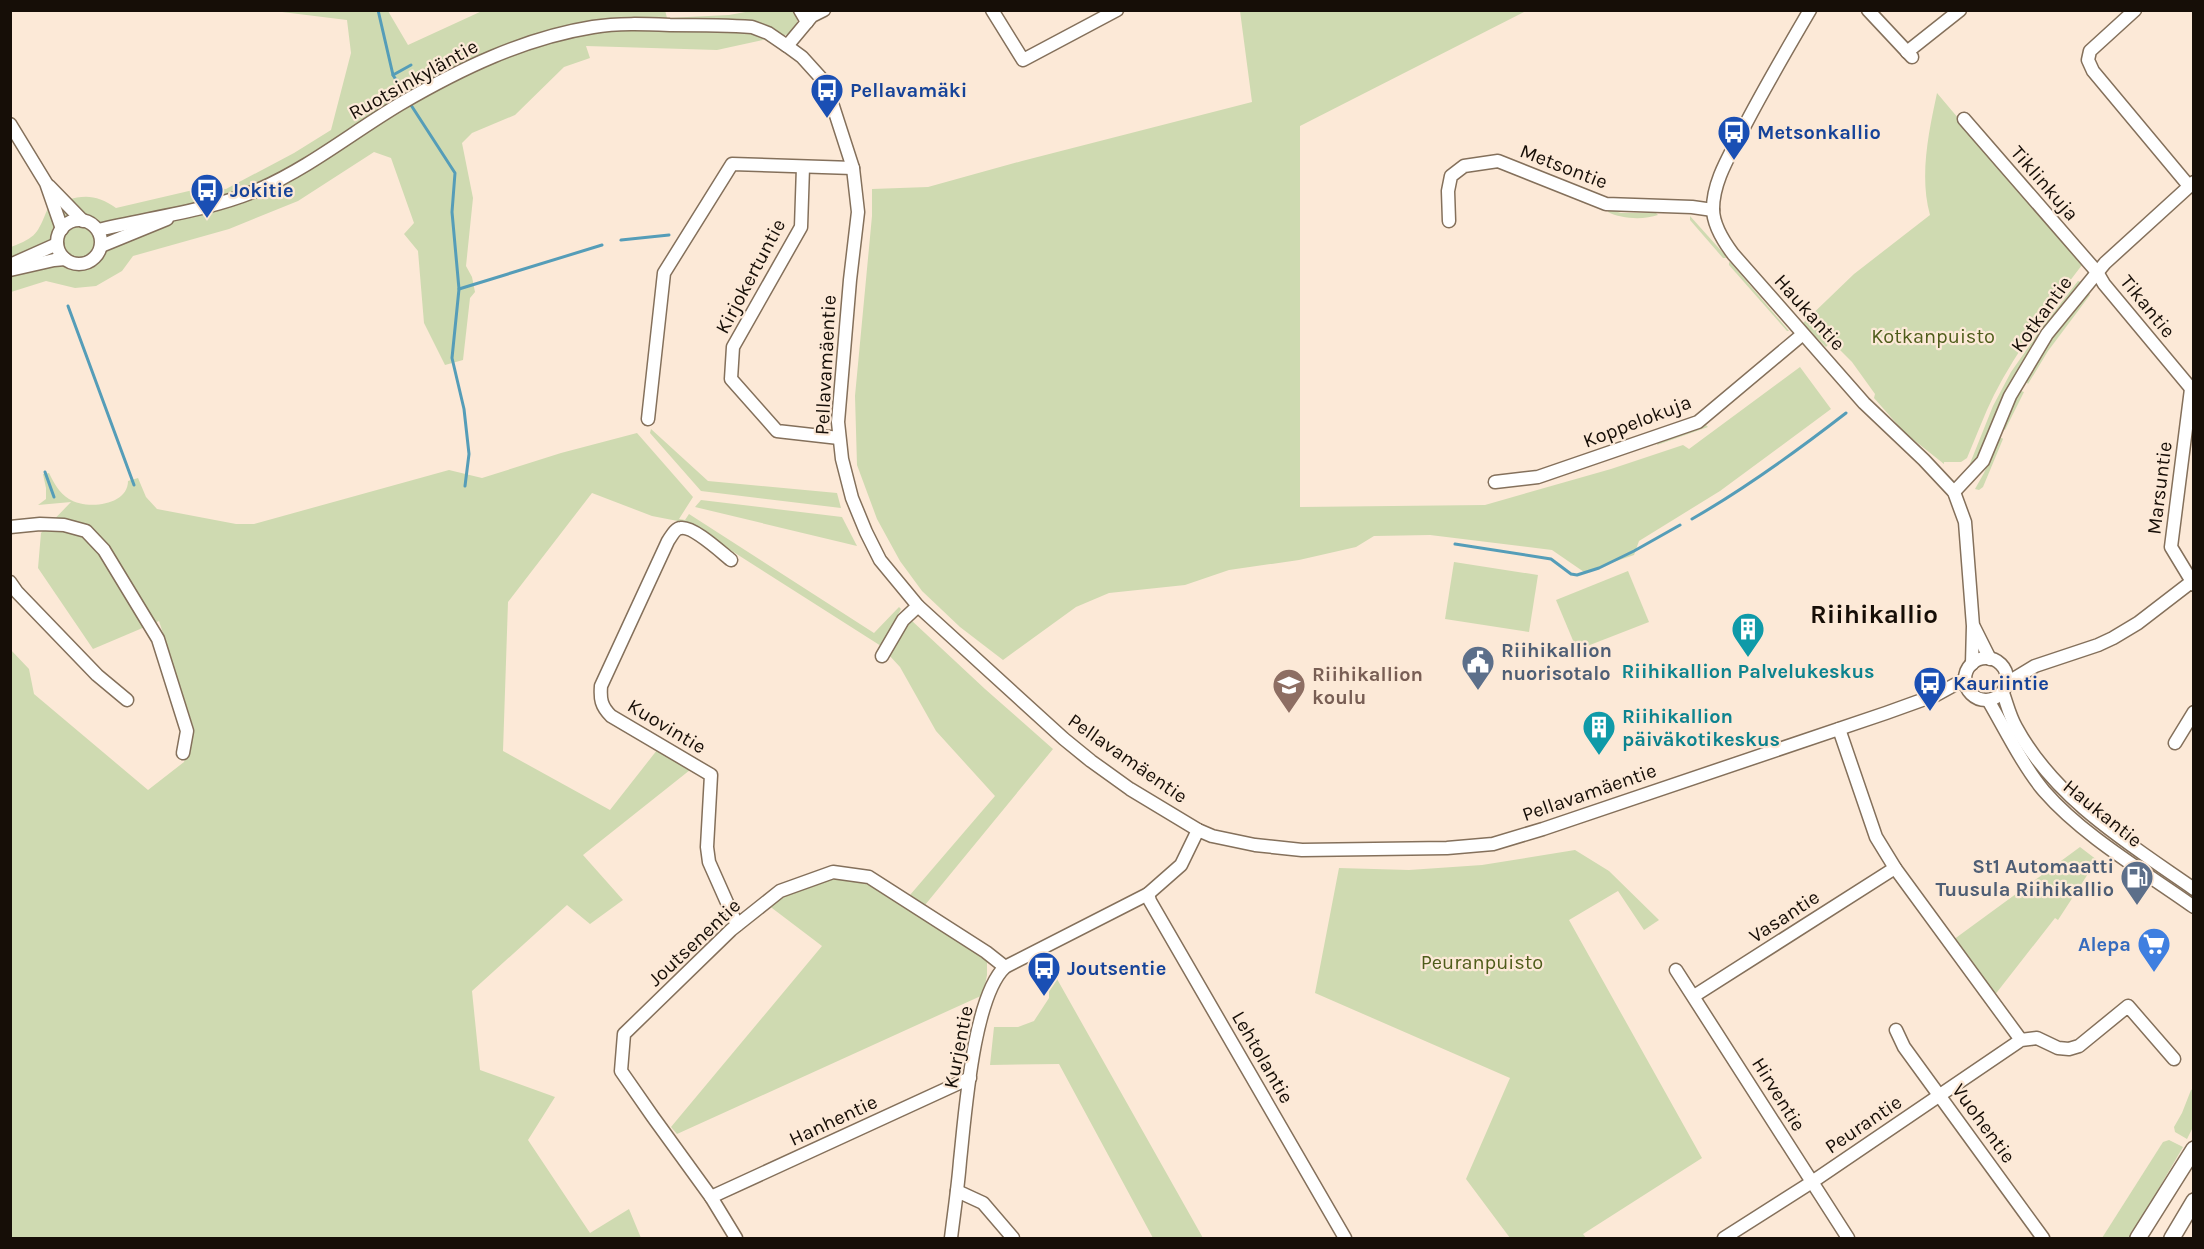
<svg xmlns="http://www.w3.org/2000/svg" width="2204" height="1249" viewBox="0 0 2204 1249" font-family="Karla,sans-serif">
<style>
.green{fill:#cfdab1}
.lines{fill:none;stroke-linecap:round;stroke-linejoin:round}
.stream{stroke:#559db8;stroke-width:3}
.minor-casing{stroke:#84705b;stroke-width:15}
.major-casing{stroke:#84705b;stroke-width:18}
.minor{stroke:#fff;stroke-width:12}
.major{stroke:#fff;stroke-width:15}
.labels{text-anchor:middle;stroke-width:4.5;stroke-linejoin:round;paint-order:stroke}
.street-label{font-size:20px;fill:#160e07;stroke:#fce9d7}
.transit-label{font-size:20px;font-weight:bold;fill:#164399;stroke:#fce9d7;text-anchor:start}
.park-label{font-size:20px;fill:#4e5c1a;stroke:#fce9d7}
.service-label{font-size:20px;font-weight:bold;fill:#4e5e75;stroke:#fce9d7;text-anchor:start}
.culture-label{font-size:20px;font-weight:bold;fill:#0d838f;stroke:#fce9d7}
.education-label{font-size:20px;font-weight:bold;fill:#785e54;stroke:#fce9d7;text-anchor:start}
.shop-label{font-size:20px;font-weight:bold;fill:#366cbe;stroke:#fce9d7;text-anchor:end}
.district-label{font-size:26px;font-weight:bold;fill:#160e07;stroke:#fce9d7}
</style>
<rect width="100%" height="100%" fill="#fce9d7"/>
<g class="green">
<path d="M665,10L667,18L729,15L751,11H802L797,21L799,32L717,50L586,46L590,58L564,67L515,115L472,133L462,143L473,198L466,266L472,277L475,292L470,298L463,360L445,365L424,323L418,251L404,234L414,223L391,158L374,152L298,201L229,229L133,256L122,271L96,286L75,288L46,281L11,292V247C37,237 37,234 48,208C74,196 92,190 116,208L206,187L226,189L294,153L331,130L351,53L347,20L274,11H388L408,45L482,11Z"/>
<polygon points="1240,11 1526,11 1300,126 1300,507 1485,505 1611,469 1683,445 1689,449 1800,367 1831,409 1720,491 1639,541 1634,555 1584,572 1552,550 1430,535 1374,536 1356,547 1299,560 1229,570 1185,585 1109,593 1076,607 1003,660 960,627 922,591 900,561 877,519 857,465 855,396 872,216 872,189 928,187 1022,161 1252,102"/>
<path d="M1937,93L2082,265C2050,307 2018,348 1994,395C1984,415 1976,437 1967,458L1961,462H1944V464L1905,433L1874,398L1875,394L1852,362L1831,341L1826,347L1802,324L1854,274L1930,215C1919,176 1929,131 1937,93Z"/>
<path d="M1609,209L1621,213H1656L1658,215C1644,220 1621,219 1608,212Z"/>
<polygon points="1690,216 1725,255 1726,258 1723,258 1690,220"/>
<polygon points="1729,262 1731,263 1789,331 1787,331 1729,265"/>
<path d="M2078,281L2081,282L2080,285C2050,324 2018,363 1998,409C1990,426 1987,456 1969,466L1993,406L2011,372L2043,326Z"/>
<polygon points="2088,292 2090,295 2048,351 2028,384 2025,380 2046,346"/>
<polygon points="2021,391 2024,392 2005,430 2002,428 2017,393"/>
<polygon points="1706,425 1708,427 1657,445 1658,442"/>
<polygon points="651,429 708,481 837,493 841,508 701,491 650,433"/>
<path d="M637,433L693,497L679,519L685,520L689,514L874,633L899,607L901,609L881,646L688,523L652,516L592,493L508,602L503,751L610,810L661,745L695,766L583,855L623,900L590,924L567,905L472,991L480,1070L555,1097L528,1140L590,1233L629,1209L641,1238H11L10,649L29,669L34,694L148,790L184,762L194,729L159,621L93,649L38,568L41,533L71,502L38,505L46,499V488L43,474L49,473C54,483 59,493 69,499C86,510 128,506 128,481L138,478L146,497L157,509L236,524H254L449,470L482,478L561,453Z"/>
<polygon points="2002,438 2003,439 1983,487 1979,490 1975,489 1984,473 1998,439"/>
<polygon points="701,500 842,517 857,546 695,507"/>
<polygon points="1454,562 1538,575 1529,632 1445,619"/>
<polygon points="1628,571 1649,622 1577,650 1556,600"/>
<polygon points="911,620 985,689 1053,749 925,905 910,895 995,796 936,731 900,667 888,654 906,624"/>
<polygon points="2080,847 2097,860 2058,920 2055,918 1994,996 1953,940"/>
<polygon points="1575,850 1609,871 1659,920 1644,930 1618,891 1569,920 1702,1158 1583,1234 1586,1238 1510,1238 1466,1179 1510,1078 1315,993 1339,868 1409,870 1482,865"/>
<polygon points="833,876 867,880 987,961 987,975 983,995 677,1134 671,1127 822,946 768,905 781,894"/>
<polygon points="1048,963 1203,1238 1153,1238 1059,1064 990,1065 994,1027 1018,1027 1034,1021 1049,998 1049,980 1042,966"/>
<polygon points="2193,1089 2193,1127 2187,1139 2175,1132 2174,1127 2182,1113 2191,1090"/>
<polygon points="2169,1140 2183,1147 2130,1238 2102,1238 2163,1142"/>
</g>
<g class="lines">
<g class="stream">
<polyline points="378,10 393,75 406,96"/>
<polyline points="393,75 411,65"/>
<polyline points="409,102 455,173 452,212 459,289 452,358 464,409 469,454 465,486"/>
<polyline points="621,240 669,235"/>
<polyline points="459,289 602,245"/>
<polyline points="68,306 134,485"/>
<polyline points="45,472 54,497"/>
<path d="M1692,519C1746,488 1797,451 1846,413"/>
<polyline points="1455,544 1551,559 1571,574 1577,575 1599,568 1634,551 1680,525"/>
</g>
<defs>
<g id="minor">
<polyline points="800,10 807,22"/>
<polyline points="992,10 1023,60 1117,10"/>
<path d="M1810,10C1786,51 1763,90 1742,131C1730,155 1713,181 1713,209C1713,225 1724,242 1733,254L1864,403L1924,460L1954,492L1965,522L1973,626L1972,664"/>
<polyline points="1868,10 1912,57"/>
<polyline points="2135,10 2090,51 2088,60 2093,71 2189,186"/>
<polyline points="787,46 812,16 824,10"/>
<polyline points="1907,52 1960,10"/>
<polyline points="1964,119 2097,272 2104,284 2194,392"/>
<polyline points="10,124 46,183 62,229"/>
<polyline points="803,167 801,227 733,347 731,379 777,431 839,438"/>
<polyline points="49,186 83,221"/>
<circle cx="79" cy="242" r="22"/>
<polyline points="1449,221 1448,191 1451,176 1464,166 1498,161 1606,204 1692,207 1713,210"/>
<path d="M98,230C152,217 209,211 260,189C310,167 353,132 400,104C460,69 524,38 593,27C618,23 644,24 670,25C697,25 724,25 752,27L768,33L787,46L802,57L821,78L832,103L853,168L858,212L850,280L838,422L842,459L852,498L866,532L880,560L918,606L1064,739L1091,761L1130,789L1198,830L1212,836L1255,845L1302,850L1447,848L1493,844L1543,829L1886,713L1936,695L1965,679"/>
<polyline points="101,246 167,219"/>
<polyline points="10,265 57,244"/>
<polyline points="10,270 54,260 65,259"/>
<polyline points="2191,389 2171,547 2194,585"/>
<polyline points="648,419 664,273 732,164 853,168"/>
<polyline points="1495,482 1538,477 1698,422 1803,334"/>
<polyline points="1954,492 1983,461 2010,396 2047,334 2105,263 2194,182"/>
<polyline points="10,527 40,524 64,525 86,531 104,550 158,639 187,731 183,753"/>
<path d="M731,560C721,552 693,526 681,528C675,528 671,537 668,541L601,686C600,699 601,706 611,716L711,775L707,847L709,862L737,925"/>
<polyline points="10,582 17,592 97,675 127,700"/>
<polyline points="1974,627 1990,659"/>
<polyline points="882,656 903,620 918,606"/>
<circle cx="1986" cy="679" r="21"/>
<polyline points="2007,683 2035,666 2098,645 2113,638 2138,623 2190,583"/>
<path d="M2003,693C2007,704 2010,717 2016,727C2055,799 2128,843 2194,889"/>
<path d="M1988,700C2005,729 2023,766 2044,791C2083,836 2145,872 2194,907"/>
<polyline points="1839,729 1876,837 1895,868 2021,1040"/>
<polyline points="2175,743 2194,712"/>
<polyline points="1148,894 1150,901 1345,1238"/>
<polyline points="1676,970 1848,1238"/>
<polyline points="1694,996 1895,868"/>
<polyline points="1896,1030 1904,1047 2043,1238"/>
<polyline points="957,1191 983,1203 1013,1238"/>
<polyline points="711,1197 970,1078"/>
<polyline points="736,1238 711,1197 653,1117 621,1071 624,1034 731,930 780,891 833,872 869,877 986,952 1005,967"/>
<path d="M951,1238C954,1213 958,1187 960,1161C965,1116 973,997 1005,967L1148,894L1181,865L1198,830"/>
<polyline points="1724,1238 1812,1182 2021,1040 2037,1038 2058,1048 2069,1049 2079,1046 2128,1006 2174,1059"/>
</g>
<g id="major">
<polyline points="2138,1238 2194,1149"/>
<polyline points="2172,1238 2194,1201"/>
</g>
</defs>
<use href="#minor" class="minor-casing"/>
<use href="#major" class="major-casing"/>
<use href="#minor" class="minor"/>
<use href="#major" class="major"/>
</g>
<defs>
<symbol id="bus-pin" viewBox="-11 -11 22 30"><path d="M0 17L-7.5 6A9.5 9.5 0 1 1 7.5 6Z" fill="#1a4fb4" stroke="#fce9d7"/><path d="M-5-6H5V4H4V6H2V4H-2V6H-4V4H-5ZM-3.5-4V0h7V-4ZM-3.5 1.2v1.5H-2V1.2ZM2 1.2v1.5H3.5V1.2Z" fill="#fff"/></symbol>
<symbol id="building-pin" viewBox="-11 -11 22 30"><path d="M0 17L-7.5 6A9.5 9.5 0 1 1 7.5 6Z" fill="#0f9aa8" stroke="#fce9d7"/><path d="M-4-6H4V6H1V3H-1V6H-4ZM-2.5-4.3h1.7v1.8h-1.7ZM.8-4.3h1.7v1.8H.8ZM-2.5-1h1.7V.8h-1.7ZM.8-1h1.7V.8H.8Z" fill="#fff"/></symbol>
<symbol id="civic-pin" viewBox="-11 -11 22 30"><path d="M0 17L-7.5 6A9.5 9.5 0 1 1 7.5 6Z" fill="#5c6f8a" stroke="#fce9d7"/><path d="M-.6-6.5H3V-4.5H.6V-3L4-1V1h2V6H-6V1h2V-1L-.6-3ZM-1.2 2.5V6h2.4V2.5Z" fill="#fff"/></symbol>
<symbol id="school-pin" viewBox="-11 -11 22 30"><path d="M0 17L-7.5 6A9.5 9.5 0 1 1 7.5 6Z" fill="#8d6e63" stroke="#fce9d7"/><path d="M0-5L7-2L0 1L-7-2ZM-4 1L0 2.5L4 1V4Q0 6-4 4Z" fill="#fff"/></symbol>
<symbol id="fuel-pin" viewBox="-11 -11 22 30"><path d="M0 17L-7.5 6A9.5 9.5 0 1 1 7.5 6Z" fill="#5c6f8a" stroke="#fce9d7"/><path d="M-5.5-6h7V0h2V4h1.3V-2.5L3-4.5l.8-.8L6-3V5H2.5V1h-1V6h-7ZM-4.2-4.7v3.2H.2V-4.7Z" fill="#fff"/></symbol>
<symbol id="supermarket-pin" viewBox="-11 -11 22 30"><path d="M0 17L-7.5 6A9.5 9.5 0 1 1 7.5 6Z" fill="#3f7fe0" stroke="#fce9d7"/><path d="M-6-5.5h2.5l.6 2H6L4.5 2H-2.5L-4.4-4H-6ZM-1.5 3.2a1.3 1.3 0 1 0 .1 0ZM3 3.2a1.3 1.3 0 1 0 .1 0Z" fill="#fff"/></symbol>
</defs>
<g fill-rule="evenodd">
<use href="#bus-pin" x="808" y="71" width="38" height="52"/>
<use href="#bus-pin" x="1715" y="113" width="38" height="52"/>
<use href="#bus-pin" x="188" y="171" width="38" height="52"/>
<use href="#building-pin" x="1729" y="610" width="38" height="52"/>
<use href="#civic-pin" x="1459" y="643" width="38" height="52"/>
<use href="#bus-pin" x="1911" y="664" width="38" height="52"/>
<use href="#school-pin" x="1270" y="666" width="38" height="52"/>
<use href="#building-pin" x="1580" y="708" width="38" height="52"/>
<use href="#fuel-pin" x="2118" y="858" width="38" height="52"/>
<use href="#supermarket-pin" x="2135" y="925" width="38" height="52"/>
<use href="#bus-pin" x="1025" y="949" width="38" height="52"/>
</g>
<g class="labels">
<g class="street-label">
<text transform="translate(413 79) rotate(-29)" y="7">Ruotsinkyläntie</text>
<text transform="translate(1564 166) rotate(21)" y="7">Metsontie</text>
<text transform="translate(2045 183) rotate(49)" y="7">Tiklinkuja</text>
<text transform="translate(750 276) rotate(-62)" y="7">Kirjokertuntie</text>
<text transform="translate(2148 306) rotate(51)" y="7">Tikantie</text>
<text transform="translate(1810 312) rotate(48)" y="7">Haukantie</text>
<text transform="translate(2041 314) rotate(-54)" y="7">Kotkantie</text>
<text transform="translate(825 365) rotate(-87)" y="7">Pellavamäentie</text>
<text transform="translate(1637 421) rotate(-21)" y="7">Koppelokuja</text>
<text transform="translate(2159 488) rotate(-83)" y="7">Marsuntie</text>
<text transform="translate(667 726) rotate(31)" y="7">Kuovintie</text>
<text transform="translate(1128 758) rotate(35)" y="7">Pellavamäentie</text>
<text transform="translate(1589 792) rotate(-19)" y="7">Pellavamäentie</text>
<text transform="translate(2103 813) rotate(39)" y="7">Haukantie</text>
<text transform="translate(1784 916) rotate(-33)" y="7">Vasantie</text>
<text transform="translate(694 942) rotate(-43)" y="7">Joutsenentie</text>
<text transform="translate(958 1047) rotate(-79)" y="7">Kurjentie</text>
<text transform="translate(1263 1057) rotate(60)" y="7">Lehtolantie</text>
<text transform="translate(1779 1094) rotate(58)" y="7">Hirventie</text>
<text transform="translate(833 1120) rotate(-25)" y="7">Hanhentie</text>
<text transform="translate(1984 1123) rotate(54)" y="7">Vuohentie</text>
<text transform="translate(1863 1124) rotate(-34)" y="7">Peurantie</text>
</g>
<g class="transit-label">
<text x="850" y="97">Pellavamäki</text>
<text x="1757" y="139">Metsonkallio</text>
<text x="230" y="197">Jokitie</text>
<text x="1953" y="690">Kauriintie</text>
<text x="1067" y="975">Joutsentie</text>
</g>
<g class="park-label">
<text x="1933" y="343">Kotkanpuisto</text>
<text x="1482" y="969">Peuranpuisto</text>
</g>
<g class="service-label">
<text x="1501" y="657">Riihikallion<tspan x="1501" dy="23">nuorisotalo</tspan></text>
<text x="2114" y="873" text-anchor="end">St1 Automaatti<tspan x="2114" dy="23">Tuusula Riihikallio</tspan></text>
</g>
<g class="culture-label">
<text x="1748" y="678">Riihikallion Palvelukeskus</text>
<text x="1622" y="723" text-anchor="start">Riihikallion<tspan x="1622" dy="23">päiväkotikeskus</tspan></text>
</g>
<g class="education-label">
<text x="1312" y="681">Riihikallion<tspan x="1312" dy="23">koulu</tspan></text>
</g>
<g class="shop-label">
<text x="2131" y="951">Alepa</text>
</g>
<g class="district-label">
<text x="1874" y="623">Riihikallio</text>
</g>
</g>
<rect width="2204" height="1249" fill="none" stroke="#160e07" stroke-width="24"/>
</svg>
